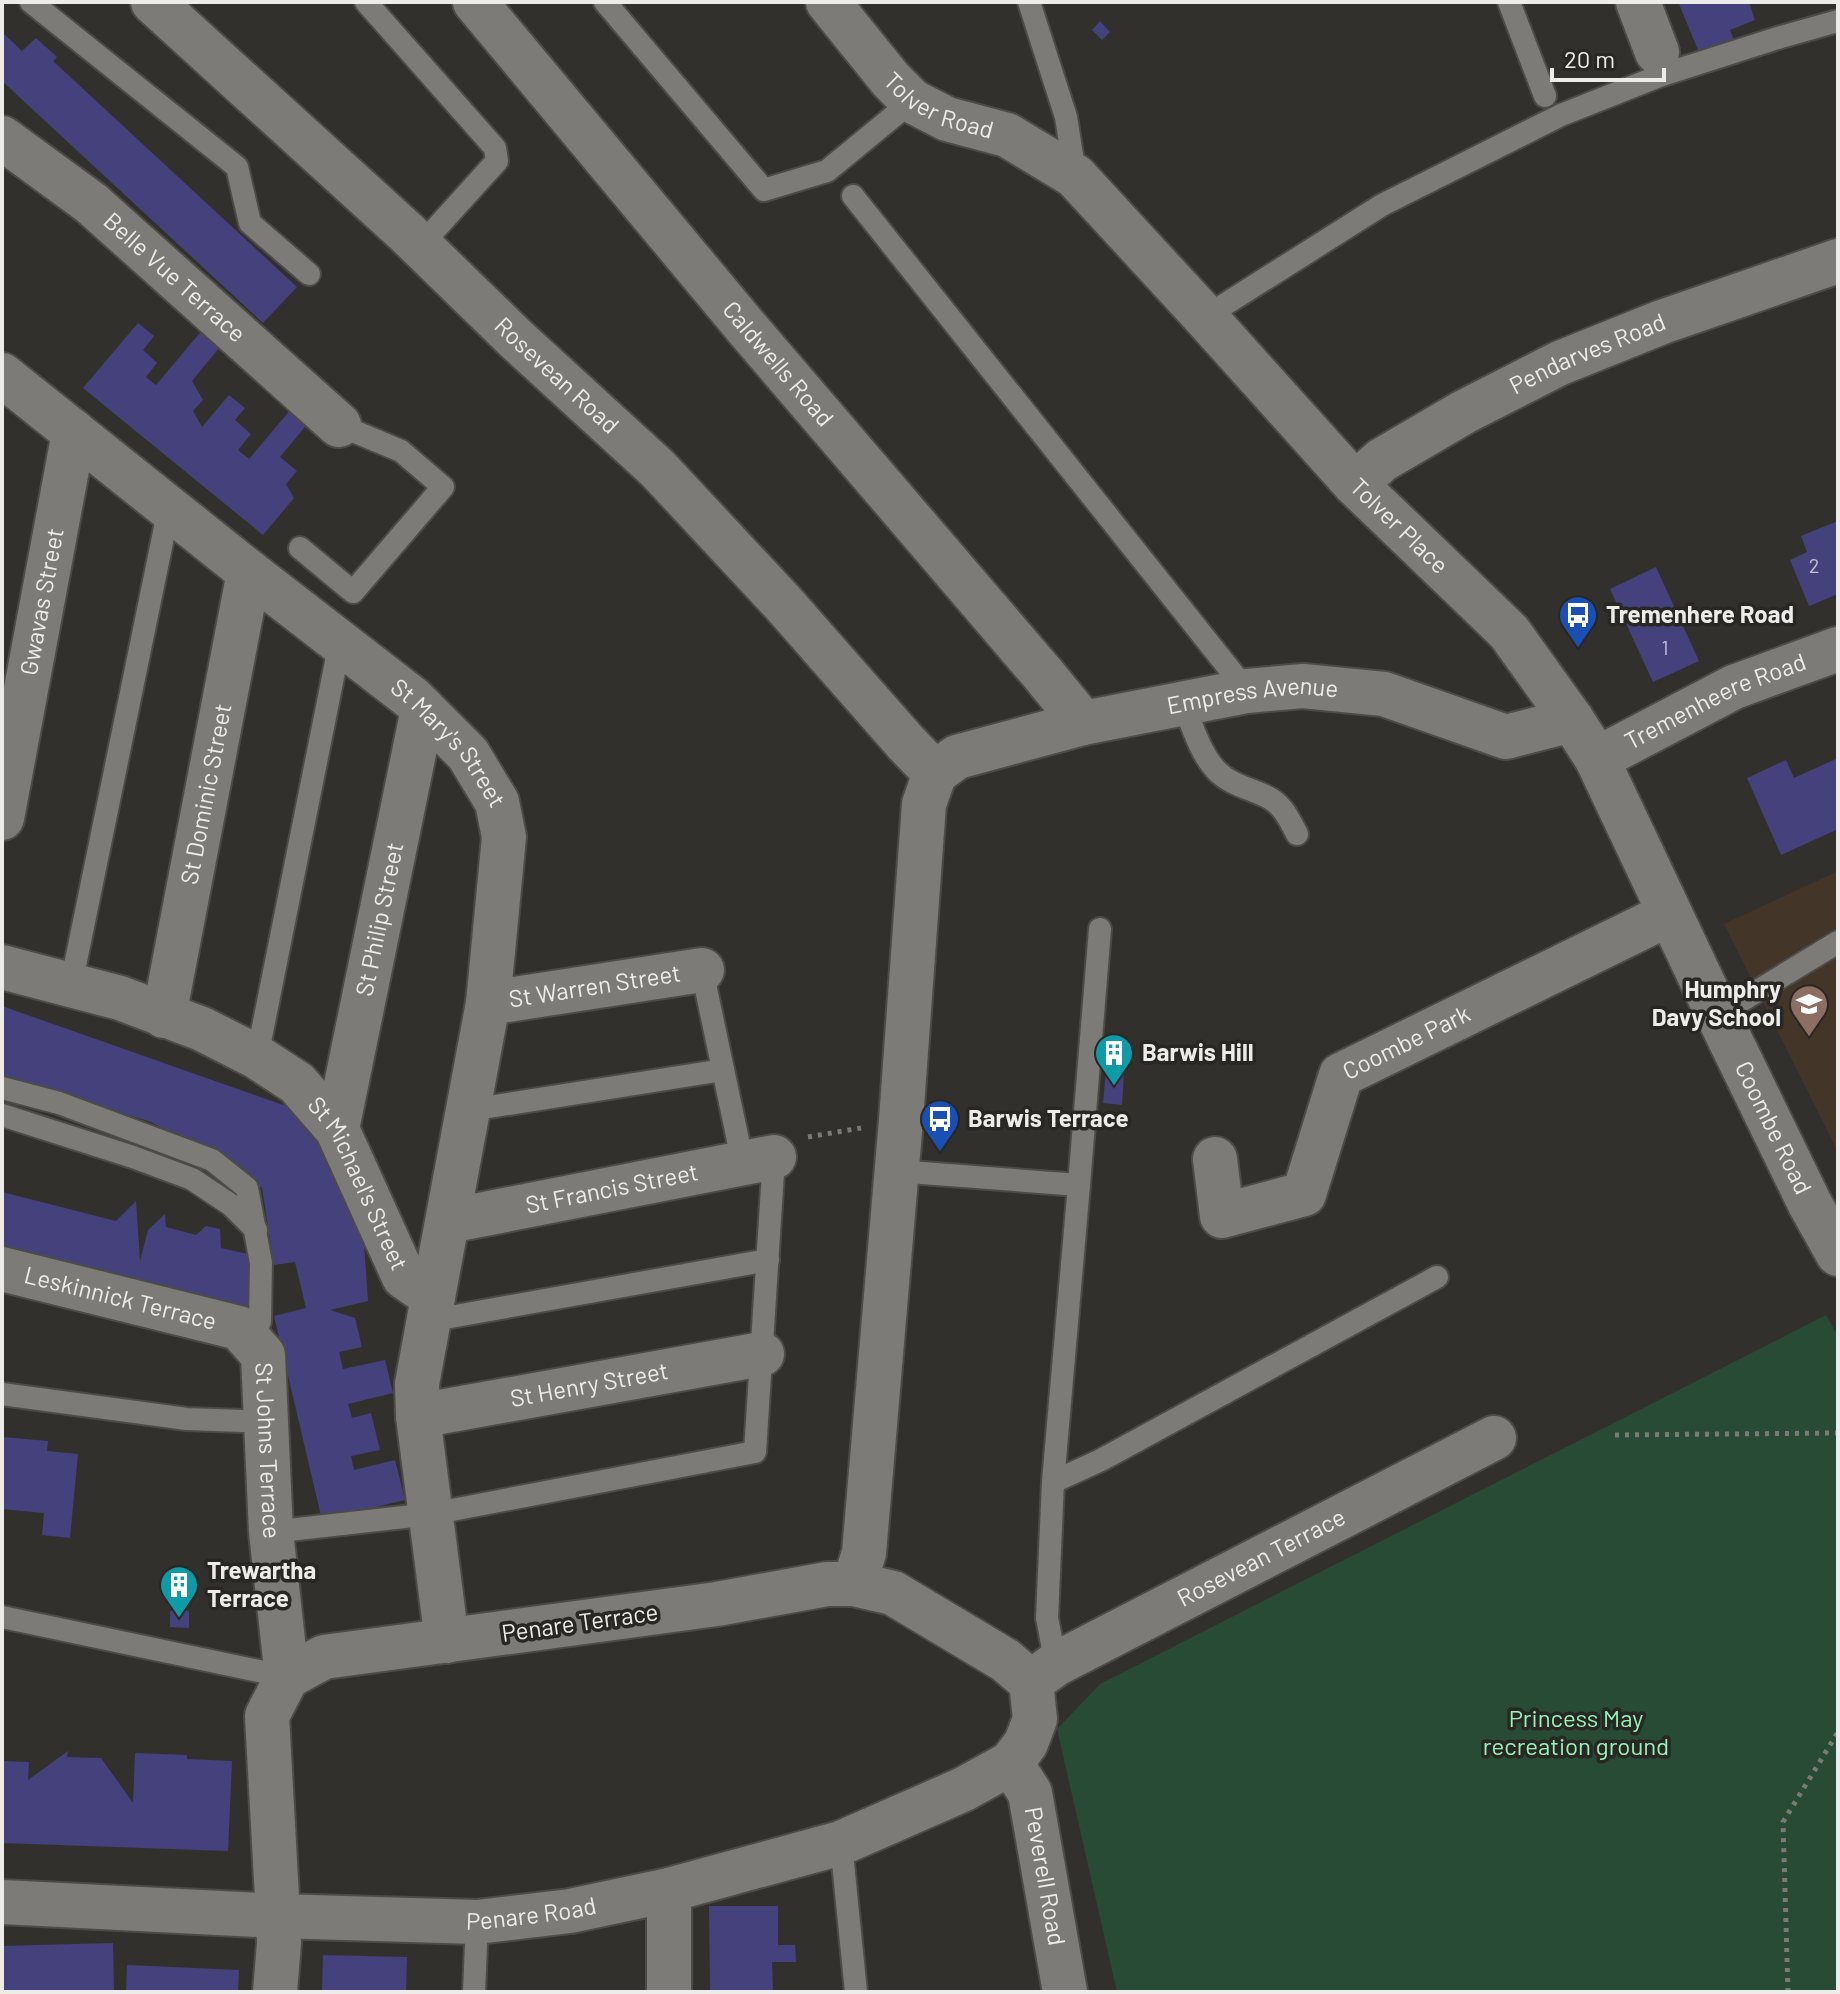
<svg xmlns="http://www.w3.org/2000/svg" width="1840" height="1994" viewBox="0 0 1840 1994" font-family="Barlow,sans-serif">
<style>
.education{fill:#443529}
.green{fill:#274b34}
.building{fill:#45417c}
.lines{fill:none;stroke-linecap:round;stroke-linejoin:round}
.lane-casing{stroke:#4d4b48;stroke-width:26}
.street-casing{stroke:#4d4b48;stroke-width:48}
.path{stroke:#7c7a78;stroke-width:5;stroke-dasharray:4 6;stroke-linecap:butt}
.lane{stroke:#7d7b77;stroke-width:22}
.street{stroke:#7d7b77;stroke-width:44}
.labels{text-anchor:middle;stroke-width:7;stroke-linejoin:round;paint-order:stroke}
.number-label{font-size:20px;fill:#c3c1ce}
.street-label{font-size:24px;fill:#edecea;stroke:#282723}
.poi-label{font-size:24px;font-weight:bold;fill:#edecea;stroke:#282723;text-anchor:start}
.park-label{font-size:24px;fill:#95f5b7;stroke:#282723}
</style>
<rect width="100%" height="100%" fill="#32302d"/>
<polygon class="education" points="1838,871 1838,1152 1724,924"/>
<polygon class="green" points="1826,1315 1838,1336 1838,1992 1117,1992 1057,1729 1100,1684"/>
<g class="building">
<polygon points="1685,2 1749,2 1755,20 1730,30 1734,40 1698,50 1679,4"/>
<polygon points="1100,21 1110,32 1102,40 1092,30"/>
<polygon points="2,32 22,51 36,38 57,57 53,61 297,287 263,323 2,81"/>
<polygon points="209,322 228,337 192,381 203,400 193,411 202,427 229,395 245,408 235,420 251,434 238,450 249,459 297,402 314,416 280,457 297,471 286,484 294,498 263,535 83,388 138,323 154,336 143,350 157,363 146,377 156,385"/>
<polygon points="1838,521 1838,594 1809,606 1790,560 1807,552 1801,536"/>
<polygon points="1656,567 1699,661 1653,682 1610,589"/>
<polygon points="1838,758 1838,829 1781,855 1747,778 1786,760 1794,778"/>
<polygon points="2,1006 300,1111 362,1214 368,1301 330,1310 355,1318 362,1347 339,1352 343,1369 385,1360 393,1393 348,1404 352,1418 371,1413 380,1450 351,1456 354,1470 395,1460 405,1500 322,1520 274,1316 306,1308 295,1262 274,1265 262,1188 217,1157 151,1122 2,1076"/>
<polygon points="1106,1070 1124,1072 1122,1105 1103,1103"/>
<polygon points="2,1192 116,1221 136,1201 140,1261 148,1230 165,1214 166,1227 196,1235 206,1226 220,1229 221,1248 252,1255 256,1319 2,1255"/>
<polygon points="3,1437 48,1441 47,1451 78,1454 70,1538 42,1535 44,1513 2,1509"/>
<polygon points="170,1611 189,1611 189,1628 170,1627"/>
<polygon points="68,1751 67,1757 101,1758 133,1803 135,1753 187,1755 187,1759 232,1761 228,1851 2,1843 2,1761 29,1762 28,1780"/>
<polygon points="709,1906 778,1906 778,1945 795,1945 796,1962 772,1962 773,1992 710,1992"/>
<polygon points="113,1943 114,1992 2,1992 2,1946"/>
<polygon points="323,1955 407,1957 406,1992 322,1992"/>
<polygon points="127,1965 239,1970 238,1992 126,1992"/>
</g>
<g class="lines">
<defs>
<g id="lane">
<polyline points="31,2 237,167 250,223 309,274"/>
<polyline points="366,2 495,148 497,161 420,246"/>
<polyline points="605,2 764,190 827,171 912,101"/>
<polyline points="1029,2 1066,117 1075,174"/>
<polyline points="1509,2 1545,96"/>
<polyline points="853,196 1247,691"/>
<polyline points="1205,317 1382,205 1561,115 1662,75 1781,37 1838,21"/>
<polyline points="300,548 353,592 443,487 401,451 339,425"/>
<path d="M1183,703C1192,725 1200,753 1216,770C1231,786 1254,789 1271,799C1284,807 1290,821 1297,834"/>
<polyline points="702,970 743,1164"/>
<polyline points="71,985 169,508"/>
<polyline points="1718,1015 1838,942"/>
<polyline points="257,1057 340,642"/>
<polyline points="2,1088 59,1103 212,1160 247,1188 261,1263 260,1321 252,1344"/>
<polyline points="470,1110 723,1070"/>
<polyline points="2,1115 133,1157 192,1179 231,1205 256,1230"/>
<polyline points="896,1171 1079,1185 1053,1482 1047,1618 1056,1664"/>
<polyline points="1079,1185 1100,929"/>
<polyline points="428,1321 768,1260"/>
<polyline points="2,1394 187,1419 267,1422"/>
<polyline points="1053,1482 1101,1460 1437,1277"/>
<polyline points="271,1532 431,1514 755,1452 774,1157"/>
<polyline points="2,1617 287,1677"/>
<polyline points="841,1843 856,1992"/>
<polyline points="474,1992 477,1922"/>
</g>
<g id="street">
<path id="s1" d="M153,2L407,233L516,339L658,469L783,603L906,743L935,773"/>
<path id="s2" d="M475,2L745,326L1043,674L1083,723"/>
<path id="s3" d="M828,2L891,80L912,101L947,119L1007,135L1075,176L1205,317L1355,484L1509,632L1572,720L1597,759L1718,1015L1810,1204L1838,1254"/>
<polyline points="1638,2 1657,52"/>
<path id="s4" d="M2,138L91,203L339,425"/>
<path id="s5" d="M2,375L249,572L413,699L468,754L497,802L504,837L488,1003L433,1297"/>
<path id="s6" d="M1355,484L1382,460L1464,412L1560,363L1662,322L1838,261"/>
<path id="s7" d="M1597,759L1734,687L1838,649"/>
<path id="s8" d="M935,773L957,757L1083,723L1247,691L1303,686L1384,694L1506,737L1572,720"/>
<path id="s9" d="M2,818L74,432"/>
<path id="s10" d="M2,967L120,998L202,1029L257,1057L297,1083L337,1129L404,1277L433,1297L417,1384L418,1416L447,1641"/>
<path id="s11" d="M488,1003L702,970"/>
<path id="s12" d="M164,1016L249,572"/>
<path id="s13" d="M337,1129L423,709"/>
<path id="s14" d="M1215,1159L1222,1216L1304,1194L1341,1075L1669,914"/>
<path id="s15" d="M449,1221L774,1157"/>
<path id="s16" d="M2,1269L239,1328L263,1355L271,1532L287,1677"/>
<path id="s17" d="M418,1416L762,1354"/>
<polyline points="854,1584 864,1553 901,1120 924,804 935,773"/>
<path id="s18" d="M1031,1682L1056,1664L1494,1438"/>
<path id="s19" d="M1011,1763L1030,1793L1065,1992"/>
<path id="s20" d="M2,1902L278,1916L477,1922L570,1911L669,1890L841,1843L964,1789L1011,1763L1026,1743L1035,1719L1031,1682L1005,1660L893,1593L854,1584H827L717,1604L324,1657L287,1677L267,1716L278,1916L279,1943L275,1992"/>
<polyline points="669,1992 669,1890"/>
</g>
</defs>
<use href="#lane" class="lane-casing"/>
<use href="#street" class="street-casing"/>
<g class="path">
<polyline points="808,1137 861,1128"/>
<polyline points="1615,1435 1838,1433"/>
<polyline points="1788,1992 1783,1822 1838,1732"/>
</g>
<use href="#lane" class="lane"/>
<use href="#street" class="street"/>
</g>
<defs>
<symbol id="bus-pin" viewBox="-11 -11 22 30"><path d="M0 17L-7.5 6A9.5 9.5 0 1 1 7.5 6Z" fill="#1a4fb4" stroke="#282723"/><path d="M-5-6H5V4H4V6H2V4H-2V6H-4V4H-5ZM-3.5-4V0h7V-4ZM-3.5 1.2v1.5H-2V1.2ZM2 1.2v1.5H3.5V1.2Z" fill="#fff"/></symbol>
<symbol id="school-pin" viewBox="-11 -11 22 30"><path d="M0 17L-7.5 6A9.5 9.5 0 1 1 7.5 6Z" fill="#8d6e63" stroke="#282723"/><path d="M0-5L7-2L0 1L-7-2ZM-4 1L0 2.5L4 1V4Q0 6-4 4Z" fill="#fff"/></symbol>
<symbol id="building-pin" viewBox="-11 -11 22 30"><path d="M0 17L-7.5 6A9.5 9.5 0 1 1 7.5 6Z" fill="#0f9aa8" stroke="#282723"/><path d="M-4-6H4V6H1V3H-1V6H-4ZM-2.5-4.3h1.7v1.8h-1.7ZM.8-4.3h1.7v1.8H.8ZM-2.5-1h1.7V.8h-1.7ZM.8-1h1.7V.8H.8Z" fill="#fff"/></symbol>
</defs>
<g fill-rule="evenodd">
<use href="#bus-pin" x="1556" y="593" width="44" height="60"/>
<use href="#school-pin" x="1787" y="982" width="44" height="60"/>
<use href="#building-pin" x="1092" y="1031" width="44" height="60"/>
<use href="#bus-pin" x="918" y="1097" width="44" height="60"/>
<use href="#building-pin" x="157" y="1563" width="44" height="60"/>
</g>
<g class="labels">
<g class="number-label">
<text x="1814" y="573">2</text>
<text x="1665" y="655">1</text>
</g>
<g class="street-label">
<text dy="8" stroke="none"><textPath href="#s3" startOffset="156">Tolver Road</textPath></text>
<text dy="8" stroke="none"><textPath href="#s4" startOffset="222">Belle Vue Terrace</textPath></text>
<text dy="8" stroke="none"><textPath href="#s6" startOffset="268">Pendarves Road</textPath></text>
<text dy="8" stroke="none"><textPath href="#s2" startOffset="472">Caldwells Road</textPath></text>
<text dy="8" stroke="none"><textPath href="#s1" startOffset="550">Rosevean Road</textPath></text>
<text dy="8" stroke="none"><textPath href="#s3" startOffset="788">Tolver Place</textPath></text>
<text dy="8" stroke="none"><textPath href="#s9" startOffset="220">Gwavas Street</textPath></text>
<text dy="8" stroke="none"><textPath href="#s8" startOffset="330">Empress Avenue</textPath></text>
<text dy="8" stroke="none"><textPath href="#s7" startOffset="132">Tremenheere Road</textPath></text>
<text dy="8" stroke="none"><textPath href="#s5" startOffset="580">St Mary's Street</textPath></text>
<text dy="8" stroke="none"><textPath href="#s12" startOffset="226">St Dominic Street</textPath></text>
<text dy="8" stroke="none"><textPath href="#s13" startOffset="214">St Philip Street</textPath></text>
<text dy="8" stroke="none"><textPath href="#s11" startOffset="108">St Warren Street</textPath></text>
<text dy="8" stroke="none"><textPath href="#s14" startOffset="340">Coombe Park</textPath></text>
<text dy="8" stroke="none"><textPath href="#s3" startOffset="1504">Coombe Road</textPath></text>
<text dy="8" stroke="none"><textPath href="#s10" startOffset="438">St Michael's Street</textPath></text>
<text dy="8" stroke="none"><textPath href="#s15" startOffset="166">St Francis Street</textPath></text>
<text dy="8" stroke="none"><textPath href="#s16" startOffset="122">Leskinnick Terrace</textPath></text>
<text dy="8" stroke="none"><textPath href="#s17" startOffset="174">St Henry Street</textPath></text>
<text dy="8" stroke="none"><textPath href="#s16" startOffset="376">St Johns Terrace</textPath></text>
<text dy="8" stroke="none"><textPath href="#s18" startOffset="262">Rosevean Terrace</textPath></text>
<text transform="translate(580 1623) rotate(-8)" y="8">Penare Terrace</text>
<text dy="8" stroke="none"><textPath href="#s19" startOffset="120">Peverell Road</textPath></text>
<text dy="8" stroke="none"><textPath href="#s20" startOffset="530">Penare Road</textPath></text>
</g>
<g class="poi-label">
<text x="1606" y="623">Tremenhere Road</text>
<text x="1781" y="998" text-anchor="end">Humphry<tspan x="1781" dy="28">Davy School</tspan></text>
<text x="1142" y="1061">Barwis Hill</text>
<text x="968" y="1127">Barwis Terrace</text>
<text x="207" y="1579">Trewartha<tspan x="207" dy="28">Terrace</tspan></text>
</g>
<g class="park-label">
<text x="1576" y="1727">Princess May<tspan x="1576" dy="28">recreation ground</tspan></text>
</g>
</g>
<rect width="1840" height="1994" fill="none" stroke="#edecea" stroke-width="8"/>
<path d="M1552 68v12h112v-12" fill="none" stroke="#edecea" stroke-width="4"/>
<text x="1564" y="68" font-size="24" fill="#edecea" stroke="#282723" stroke-width="6" paint-order="stroke">20 m</text>
</svg>
